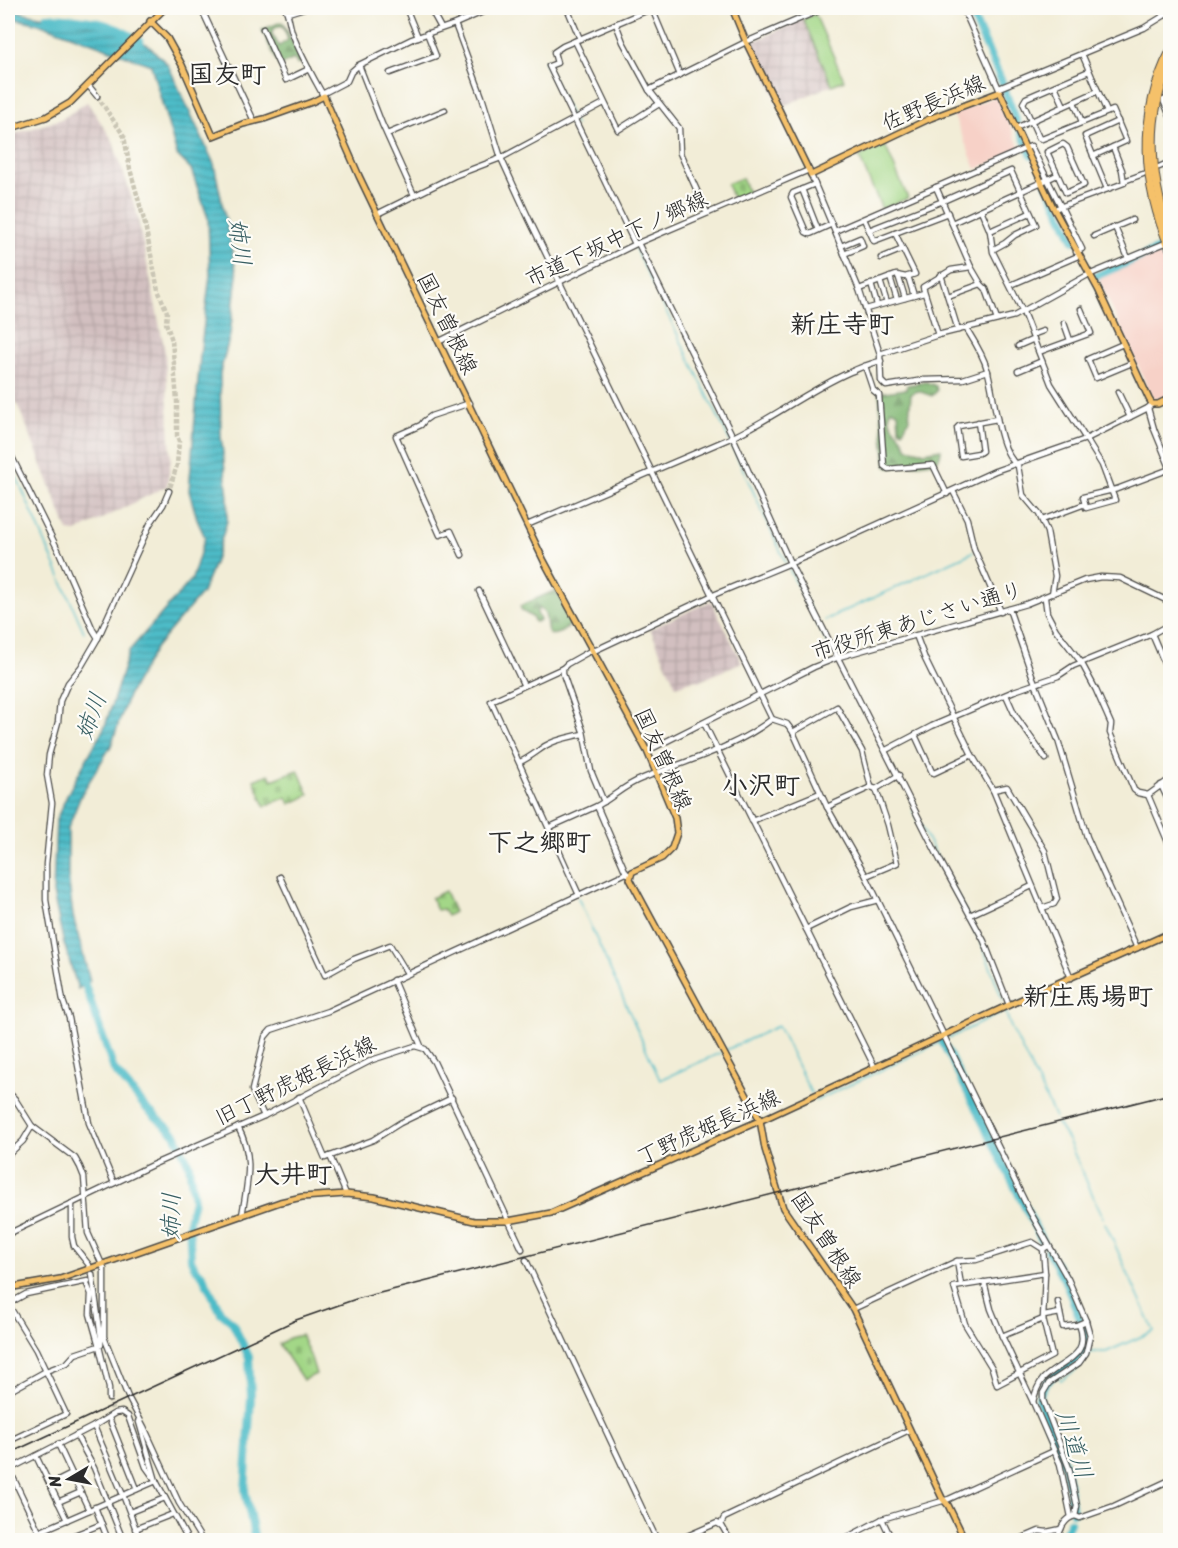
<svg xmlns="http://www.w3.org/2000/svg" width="1178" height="1548" viewBox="0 0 1178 1548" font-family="Sriracha,'Klee One',sans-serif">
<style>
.built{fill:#f7d1c7}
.industrial{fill:url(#industrial-grid)}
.green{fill:#a3d787;stroke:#678159;stroke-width:1.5}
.forest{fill:url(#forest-firs);stroke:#567250;stroke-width:1.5;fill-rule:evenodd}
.cemetery{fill:url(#cemetery-stones);stroke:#678159;stroke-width:1.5}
.water{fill:url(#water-rules);stroke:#3c747a;stroke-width:1.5}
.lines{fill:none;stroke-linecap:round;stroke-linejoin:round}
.stream{stroke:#4ebcc8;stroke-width:1.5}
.river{stroke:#4ebcc8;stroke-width:8}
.minor-tunnel{stroke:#cac6b5;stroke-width:4.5;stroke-dasharray:4.5 2;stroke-linecap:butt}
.minor-casing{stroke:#494845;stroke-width:7}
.major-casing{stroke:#494845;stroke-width:8}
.highway-casing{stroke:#494845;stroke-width:9}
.minor{stroke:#fff;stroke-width:4.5}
.major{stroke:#f5c16b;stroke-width:5}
.highway{stroke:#f5c16b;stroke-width:7}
.rail{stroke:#2b2b2b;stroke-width:1.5}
.labels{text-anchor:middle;stroke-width:4.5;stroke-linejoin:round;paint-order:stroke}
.street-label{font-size:22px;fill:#2b2b2b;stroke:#fdfcf7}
.water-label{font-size:24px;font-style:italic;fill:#375e62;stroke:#fdfcf7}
.quarter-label{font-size:26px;font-weight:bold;fill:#2b2b2b;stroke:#fdfcf7}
</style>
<defs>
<pattern id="industrial-grid" width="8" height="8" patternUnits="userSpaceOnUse" patternTransform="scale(1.5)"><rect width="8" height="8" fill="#d2bfc0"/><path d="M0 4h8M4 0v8" fill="none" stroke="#b4a4a5"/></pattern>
<pattern id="forest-firs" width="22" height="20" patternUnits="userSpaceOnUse" patternTransform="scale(1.5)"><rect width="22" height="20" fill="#82b874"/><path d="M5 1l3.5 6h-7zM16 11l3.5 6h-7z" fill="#6b965f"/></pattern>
<pattern id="cemetery-stones" width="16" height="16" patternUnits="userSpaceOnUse" patternTransform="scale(1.5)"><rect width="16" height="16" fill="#a3d787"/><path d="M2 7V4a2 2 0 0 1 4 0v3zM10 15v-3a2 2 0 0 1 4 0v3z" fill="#8cb975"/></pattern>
<pattern id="water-rules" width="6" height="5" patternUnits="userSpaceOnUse" patternTransform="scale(1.5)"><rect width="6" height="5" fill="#4ebcc8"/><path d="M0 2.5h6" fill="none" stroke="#4199a3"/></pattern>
</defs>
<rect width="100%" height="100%" fill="#fdfcf7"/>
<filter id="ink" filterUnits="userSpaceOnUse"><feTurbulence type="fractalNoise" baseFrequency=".0167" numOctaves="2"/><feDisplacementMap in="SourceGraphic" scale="12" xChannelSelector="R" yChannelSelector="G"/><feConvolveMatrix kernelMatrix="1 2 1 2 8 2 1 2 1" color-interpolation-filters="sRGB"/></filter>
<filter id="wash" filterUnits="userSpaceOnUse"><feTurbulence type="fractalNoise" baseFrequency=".008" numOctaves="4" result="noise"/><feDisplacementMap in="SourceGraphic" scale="24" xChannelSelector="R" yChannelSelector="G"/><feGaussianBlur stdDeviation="1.35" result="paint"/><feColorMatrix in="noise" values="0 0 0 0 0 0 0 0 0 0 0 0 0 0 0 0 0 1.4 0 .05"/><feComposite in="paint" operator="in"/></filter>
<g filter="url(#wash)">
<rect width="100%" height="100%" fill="#f2edd7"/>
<g class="built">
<polygon points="994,97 998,98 1021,150 976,169 953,114"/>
<polygon points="1161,249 1170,268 1170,394 1158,399 1152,397 1098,277"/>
</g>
<g class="industrial">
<polygon points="803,19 832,85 781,107 750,43"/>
<polygon points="87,102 112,139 136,210 165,352 171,459 167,486 76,532 68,531 26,425 8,383 8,136 62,119"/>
<polygon points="711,601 742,662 700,681 694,680 676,686 650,629"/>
</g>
<g class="green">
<polygon points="815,14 844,80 832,85 803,19"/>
<polygon points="884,143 908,198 882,209 859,157"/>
</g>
<g class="forest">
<path d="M281,22L283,23L302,62L297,64L294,59L279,66L262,30ZM281,25L284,28L288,40L279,46L272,34V30Z"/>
<path d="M926,382L936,386L937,391L932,396L918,391L911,394L909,419L903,431L899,429L898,412L891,409C886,423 894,426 900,435C903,439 905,444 907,448L925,452L941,449C941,455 939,461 933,462L889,468L886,466L879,393L906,389L907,385Z"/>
<path d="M556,590L573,623C565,628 559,637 549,634C544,624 550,613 538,608L537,613L540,620L535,622L532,617L522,611L520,606Z"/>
</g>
<g class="cemetery">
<polygon points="742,178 748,193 733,199 727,184"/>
<polygon points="298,770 309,795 290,804 287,797 265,806 254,780 269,774 272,780"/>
<polygon points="445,891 454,912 447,916 443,909 437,910 431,898"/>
<polygon points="301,1335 311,1358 316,1374 303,1380 279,1344 289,1338"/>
</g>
<polygon class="water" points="8,8 24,13 112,29 148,45 168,65 214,164 237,275 230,335 220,373 221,436 228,497 227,521 215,561 202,593 156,647 128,696 111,746 82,793 68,828 68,875 73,916 90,981 78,989 63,940 53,893 56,820 69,791 105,726 129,651 192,579 205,537 198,522 189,491 200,356 210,275 208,218 191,169 177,155 151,65 41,24 11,18 8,16"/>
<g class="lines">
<g class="stream">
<polyline points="544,61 575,125"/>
<polyline points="635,248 730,441 786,563"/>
<polyline points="8,462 18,480 84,632"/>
<polyline points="788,567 832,652"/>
<polyline points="825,620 973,552"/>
<polyline points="913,811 982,944 1003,1001"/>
<polyline points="578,898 660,1080 720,1053"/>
<polyline points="1005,1010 1010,1025 1055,1117"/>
<polyline points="949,1038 1005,1011"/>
<polyline points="726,1050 778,1026 811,1093"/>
<polyline points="815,1101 945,1040"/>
<polyline points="1057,1123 1068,1140 1103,1218"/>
<polyline points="1057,1373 1058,1374"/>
<polyline points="1060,1379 1061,1380 1076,1370 1091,1352 1106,1352 1154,1331 1105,1223"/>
</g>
<g class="river">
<polyline points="969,8 1002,82"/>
<path d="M47,17C81,18 112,21 140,42"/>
<polyline points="1005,91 1017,122"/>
<polyline points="1021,131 1032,155"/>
<polyline points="1047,185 1074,241"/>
<polyline points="1096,276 1161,248 1170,265"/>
<polyline points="82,976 114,1070 147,1109 175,1134 189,1165 194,1200 189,1221 191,1259 195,1268 203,1276 221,1313 232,1322 249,1357 251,1397 245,1491 255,1540"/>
<polyline points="942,1041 1043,1243"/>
<path d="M1048,1251L1064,1279L1085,1330C1091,1371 1042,1365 1039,1400L1066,1469L1073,1512"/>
<polyline points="1061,1540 1070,1522"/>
</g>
</g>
</g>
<g filter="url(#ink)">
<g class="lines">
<g class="minor-tunnel">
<polyline points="97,96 124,136 130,169 144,220 158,290 167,312 166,323 172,340 177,401 177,436 179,441 177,465 169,491"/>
<polyline points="522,1249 526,1260"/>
<polyline points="109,1399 112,1409"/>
</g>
<defs>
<g id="minor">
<polyline points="201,8 254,121"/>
<path d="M285,8C289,14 289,25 293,35C301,56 312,75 323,95"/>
<polyline points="406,8 418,37"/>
<polyline points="430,8 441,28"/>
<polyline points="567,8 580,39"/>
<polyline points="648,8 653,11 680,75"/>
<polyline points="963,8 999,89"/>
<polyline points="288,13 304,8"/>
<path d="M455,24L482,97L501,158L529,219L772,719L787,724L793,732L827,807L866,876L1029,1210L1068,1279L1086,1321L1090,1335L1086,1353L1079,1363L1049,1383L1043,1393V1400L1069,1468L1077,1506L1075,1516C1064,1518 1059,1531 1058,1540"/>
<polyline points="616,24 623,42 649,90 679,128 680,153 707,213"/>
<polyline points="263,29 286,80 309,69"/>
<polyline points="575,41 618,130 659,104"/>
<polyline points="1082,54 1107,112"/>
<polyline points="359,65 382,124 414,195"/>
<polyline points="1089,71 1026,98 1023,103 1039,138 1042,139 1113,110 1126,141 1093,156"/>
<polyline points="390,73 436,56 427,33"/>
<polyline points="88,85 97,96"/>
<polyline points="1055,86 1064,106"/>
<polyline points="999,88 1144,28 1170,12"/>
<polyline points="649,90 746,42 825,8"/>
<polyline points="322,94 347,81 351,72 359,65 412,39 455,24 492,8"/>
<polyline points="1170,97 1164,100 1164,102 1170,116"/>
<polyline points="1074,102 1082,122"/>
<polyline points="1016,128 1098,91"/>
<polyline points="387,134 445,110"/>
<polygon points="1063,144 1067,147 1084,185 1066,193 1047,152"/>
<polyline points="1159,167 1170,162"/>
<polyline points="811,175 859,289 880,354 938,335 1014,316 1086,276 1170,241"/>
<polyline points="1124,181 1143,174"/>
<polyline points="815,184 793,193 791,197 806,232 810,234 832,224"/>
<polyline points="936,187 971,267 981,284 986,289 997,320"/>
<polyline points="802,189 818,230"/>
<polyline points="1107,189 1085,136 1118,121"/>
<polyline points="1057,208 1124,183 1122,170 1113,147"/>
<polyline points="377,214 454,176 501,158 604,103"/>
<polyline points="864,219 869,230 943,201 1011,171 1036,225 1015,235 1005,243 994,249"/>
<polyline points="952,223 1057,175"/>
<polyline points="1115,227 1128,258"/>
<polyline points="869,230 874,241 948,213"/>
<polyline points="835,231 1031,146 1082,249 1076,252"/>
<polyline points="990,231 1030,213"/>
<polyline points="1094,236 1132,220"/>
<polyline points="638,243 733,437 790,563 941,862 984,941 1009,1005"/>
<polyline points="635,244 549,66 557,63 554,52 563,46 653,8"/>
<polyline points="841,246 860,238 863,246 844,254"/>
<polyline points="881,258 903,249"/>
<polyline points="898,275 905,298"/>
<polyline points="941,275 958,330"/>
<polyline points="908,276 914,296"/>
<polyline points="890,277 897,300"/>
<polyline points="880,281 887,303"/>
<polyline points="871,284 877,305"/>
<polyline points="1011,285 1078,256"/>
<polyline points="859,289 896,275 906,277 915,274 895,233"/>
<polyline points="948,296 981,284"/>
<polyline points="866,309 924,293"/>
<polyline points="1064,323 1070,340"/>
<path d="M966,328C974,341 983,354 987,369C995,394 997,451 1018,466L1023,495L1039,514L1047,532L1055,576L1052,594"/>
<polyline points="938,335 923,287 951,270 971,267"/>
<polyline points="1032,335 1043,331"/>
<polyline points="440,341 638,243 809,170"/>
<polyline points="1123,344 1088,359 1096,378 1132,363"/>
<polyline points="1018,346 1034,339"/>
<polyline points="1039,352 1091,333 1081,309"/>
<polyline points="880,354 881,381 886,386 924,380 963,379 988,371"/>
<polyline points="865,366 873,390 879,395 884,466 888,469 933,465 947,494"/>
<polyline points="1018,371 1042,361"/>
<polyline points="1118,392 1130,417"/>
<polyline points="1152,404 1148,408 1086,439 1102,465 1115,500 1086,508 1083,497 1117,489 1170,469"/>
<polyline points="1148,408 1154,429 1170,468"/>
<polyline points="978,422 982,451 979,453 961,456 957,428 959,426 997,419"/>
<polyline points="8,449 60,554 93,630 98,638"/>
<polyline points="953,491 967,519 974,549 1001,612"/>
<polyline points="1042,520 1085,504"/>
<path d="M527,525L733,437C773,418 809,390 850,372C860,368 870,363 881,361"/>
<polyline points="462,555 451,531 440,535 396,436 421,425 424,421 431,416 470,403"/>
<polyline points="479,591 523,684"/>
<polyline points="1045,598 1047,613 1056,630 1081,662 1096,690 1111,724 1110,733 1134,790 1138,793 1148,795 1170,779"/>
<polyline points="1009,609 1033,678 1058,740 1087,837 1137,948"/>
<polyline points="1170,624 1152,634 1170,676"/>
<polyline points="916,635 925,659 972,755 993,790 1071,978"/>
<polyline points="563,668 563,674 583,731 591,771 604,802"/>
<polyline points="1006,695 1015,715 1046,759"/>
<polyline points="704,723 875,1068"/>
<polyline points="793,732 837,707 862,751 871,787"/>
<polyline points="915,735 932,772 934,773 972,755"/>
<polyline points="886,750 932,726 1014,691 1058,676 1073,666 1152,634"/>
<polyline points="647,751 814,667 839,657 1026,604 1085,580 1101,577 1120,578 1170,602"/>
<path d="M520,762C529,758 536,752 545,746C556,739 571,737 583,734"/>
<polyline points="1161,785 1170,804"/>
<polyline points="993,790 1007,787 1045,851 1057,899 1054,904 1042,908"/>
<polyline points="1148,795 1170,847"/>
<polyline points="827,807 871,787 876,789 899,775"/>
<polyline points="752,821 820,793"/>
<polyline points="550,827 597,806"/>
<path d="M626,873L597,806C612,798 625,785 641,779C685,761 734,749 772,719"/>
<polyline points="630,875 626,873 579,895 491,701 563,668 567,664 592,650 596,650 711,596 810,555 995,471 1086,439 1051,384 1023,312 993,252 990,231 981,210"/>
<polyline points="866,876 897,863 888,825 876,789"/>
<polyline points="280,877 325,975 354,959 390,945 407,973"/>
<polyline points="970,915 1032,886"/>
<polyline points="806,929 851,907 878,900"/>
<polyline points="393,980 421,1046"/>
<polyline points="8,1092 15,1099 32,1126"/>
<polyline points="299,1097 325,1158 373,1140 400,1123 452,1098"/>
<polyline points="264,1116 252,1090 265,1037 271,1030 328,1011 579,895"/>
<path d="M238,1127C255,1159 247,1182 242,1216"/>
<polyline points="8,1155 23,1141 32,1126 75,1158 80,1167 84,1177 88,1233 104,1269 104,1337 128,1397 144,1427 179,1503 202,1540"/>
<polyline points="330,1156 346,1194"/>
<polyline points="114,1183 89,1123 69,1018 63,1001 46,900 46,864 52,803 47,775 49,755 58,722 60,701 68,683 81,667 98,638 150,524 163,505 169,491"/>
<polyline points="72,1203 72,1237 74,1246 89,1265"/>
<polyline points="8,1234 152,1165 264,1116 372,1060 415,1046 425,1049 434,1062 522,1249"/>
<polyline points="1043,1249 1045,1273"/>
<polyline points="526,1260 657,1540"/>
<polyline points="957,1261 961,1285"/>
<polygon points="1045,1273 1043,1319 1052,1356 997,1385 992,1368 965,1324 954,1287"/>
<polyline points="92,1274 101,1337 101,1345 99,1346 109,1388 109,1399"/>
<polyline points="984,1282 991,1309 1002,1336 1043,1319"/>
<polyline points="1058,1302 1060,1313"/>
<polyline points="8,1304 36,1350 66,1414 9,1441 8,1438"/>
<polyline points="8,1304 26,1294 88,1281"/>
<polyline points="853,1309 957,1261 976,1260 1032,1242 1043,1249 1048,1246"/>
<polyline points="1044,1316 1060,1313 1063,1327 1077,1325 1086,1321"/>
<polyline points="1002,1336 1033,1402 1060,1464 1071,1517"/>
<polyline points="8,1392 46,1371 67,1363 75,1354 99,1346 90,1314 91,1294 86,1282"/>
<path d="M1033,1402C1035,1393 1037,1386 1043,1379C1060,1361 1092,1358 1079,1324"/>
<polyline points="109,1418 137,1489"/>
<polyline points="139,1422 156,1481 188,1540"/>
<polyline points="94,1426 123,1495 140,1540"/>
<polyline points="76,1435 94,1468 123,1540"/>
<polyline points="58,1444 89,1510"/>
<polyline points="36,1456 67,1520"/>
<polyline points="9,1469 43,1540"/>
<polyline points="8,1470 94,1426 115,1413 122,1412 128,1416 146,1467 156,1481 39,1532"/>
<polyline points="50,1485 72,1474"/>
<polyline points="58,1502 81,1492"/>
<polyline points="95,1507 108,1540"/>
<polyline points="130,1512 165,1498"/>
<polyline points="1075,1516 1080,1518 1114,1506 1170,1480"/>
<polyline points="882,1519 892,1540"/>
<polyline points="721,1524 724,1518 909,1430"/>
<polyline points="135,1529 173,1514"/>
<polyline points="62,1540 102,1524"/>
<polyline points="156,1540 163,1538"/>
<polyline points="678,1540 717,1523 722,1526 730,1540"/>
<polyline points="842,1540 882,1519 949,1499 1054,1451"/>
<polyline points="1018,1540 1039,1531 1047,1532 1061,1529"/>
</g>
<g id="major">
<polyline points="732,8 746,42 811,175 931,118 1000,92 1016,128 1054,209 1098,289 1149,399 1152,404 1158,404 1170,398"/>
<polyline points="150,21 167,38 182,65 213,136 243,124 264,119 312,102 324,96 359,176 544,561 647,751 675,818 677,833 672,848 662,858 632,872 630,879 760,1120 765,1149 783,1208 853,1309 942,1498 948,1505 965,1540"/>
<polyline points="8,129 46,117 70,103 165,8"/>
<polyline points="8,1288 60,1279 280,1202 302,1197 346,1194 374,1197 474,1221 508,1221 551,1213 768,1117 1009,1005 1170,933"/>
</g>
<g id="highway">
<path d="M1170,51C1137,115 1142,185 1170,249"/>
<path d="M1170,65C1144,120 1151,179 1170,234"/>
</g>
</defs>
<use href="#minor" class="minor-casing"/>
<use href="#major" class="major-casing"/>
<use href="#highway" class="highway-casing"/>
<use href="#minor" class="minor"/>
<use href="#major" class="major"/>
<use href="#highway" class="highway"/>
<polyline class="rail" points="8,1454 296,1320 356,1299 1170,1094"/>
</g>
</g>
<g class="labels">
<g class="street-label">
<text transform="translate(933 102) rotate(-23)" y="8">佐野長浜線</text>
<text transform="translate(616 238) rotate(-25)" y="8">市道下坂中下ノ郷線</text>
<text transform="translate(448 323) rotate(64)" y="8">国友曽根線</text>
<text transform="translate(917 620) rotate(-17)" y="8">市役所東あじさい通り</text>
<text transform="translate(664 759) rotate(66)" y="8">国友曽根線</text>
<text transform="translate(295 1080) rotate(-26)" y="8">旧丁野虎姫長浜線</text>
<text transform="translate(708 1126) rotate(-24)" y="8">丁野虎姫長浜線</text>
<text transform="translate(827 1239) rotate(57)" y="8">国友曽根線</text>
</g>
<g class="water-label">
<text transform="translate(240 242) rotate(83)" y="8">姉川</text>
<text transform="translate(91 716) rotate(-70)" y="8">姉川</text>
<text transform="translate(171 1216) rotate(-89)" y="8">姉川</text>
<text transform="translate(1074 1444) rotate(72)" y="8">川道川</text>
</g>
<g class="quarter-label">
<text x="227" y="83">国友町</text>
<text x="842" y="333">新庄寺町</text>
<text x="761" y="794">小沢町</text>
<text x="539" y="851">下之郷町</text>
<text x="1088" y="1005">新庄馬場町</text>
<text x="293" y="1183">大井町</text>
</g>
</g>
<rect width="1178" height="1548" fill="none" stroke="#fdfcf7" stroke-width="30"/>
<g transform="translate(69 1479) rotate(260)" stroke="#fdfcf7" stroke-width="4.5" paint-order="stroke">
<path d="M0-4.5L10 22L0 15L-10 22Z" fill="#2b2b2b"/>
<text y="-9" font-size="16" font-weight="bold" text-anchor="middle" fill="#2b2b2b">N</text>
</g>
</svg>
